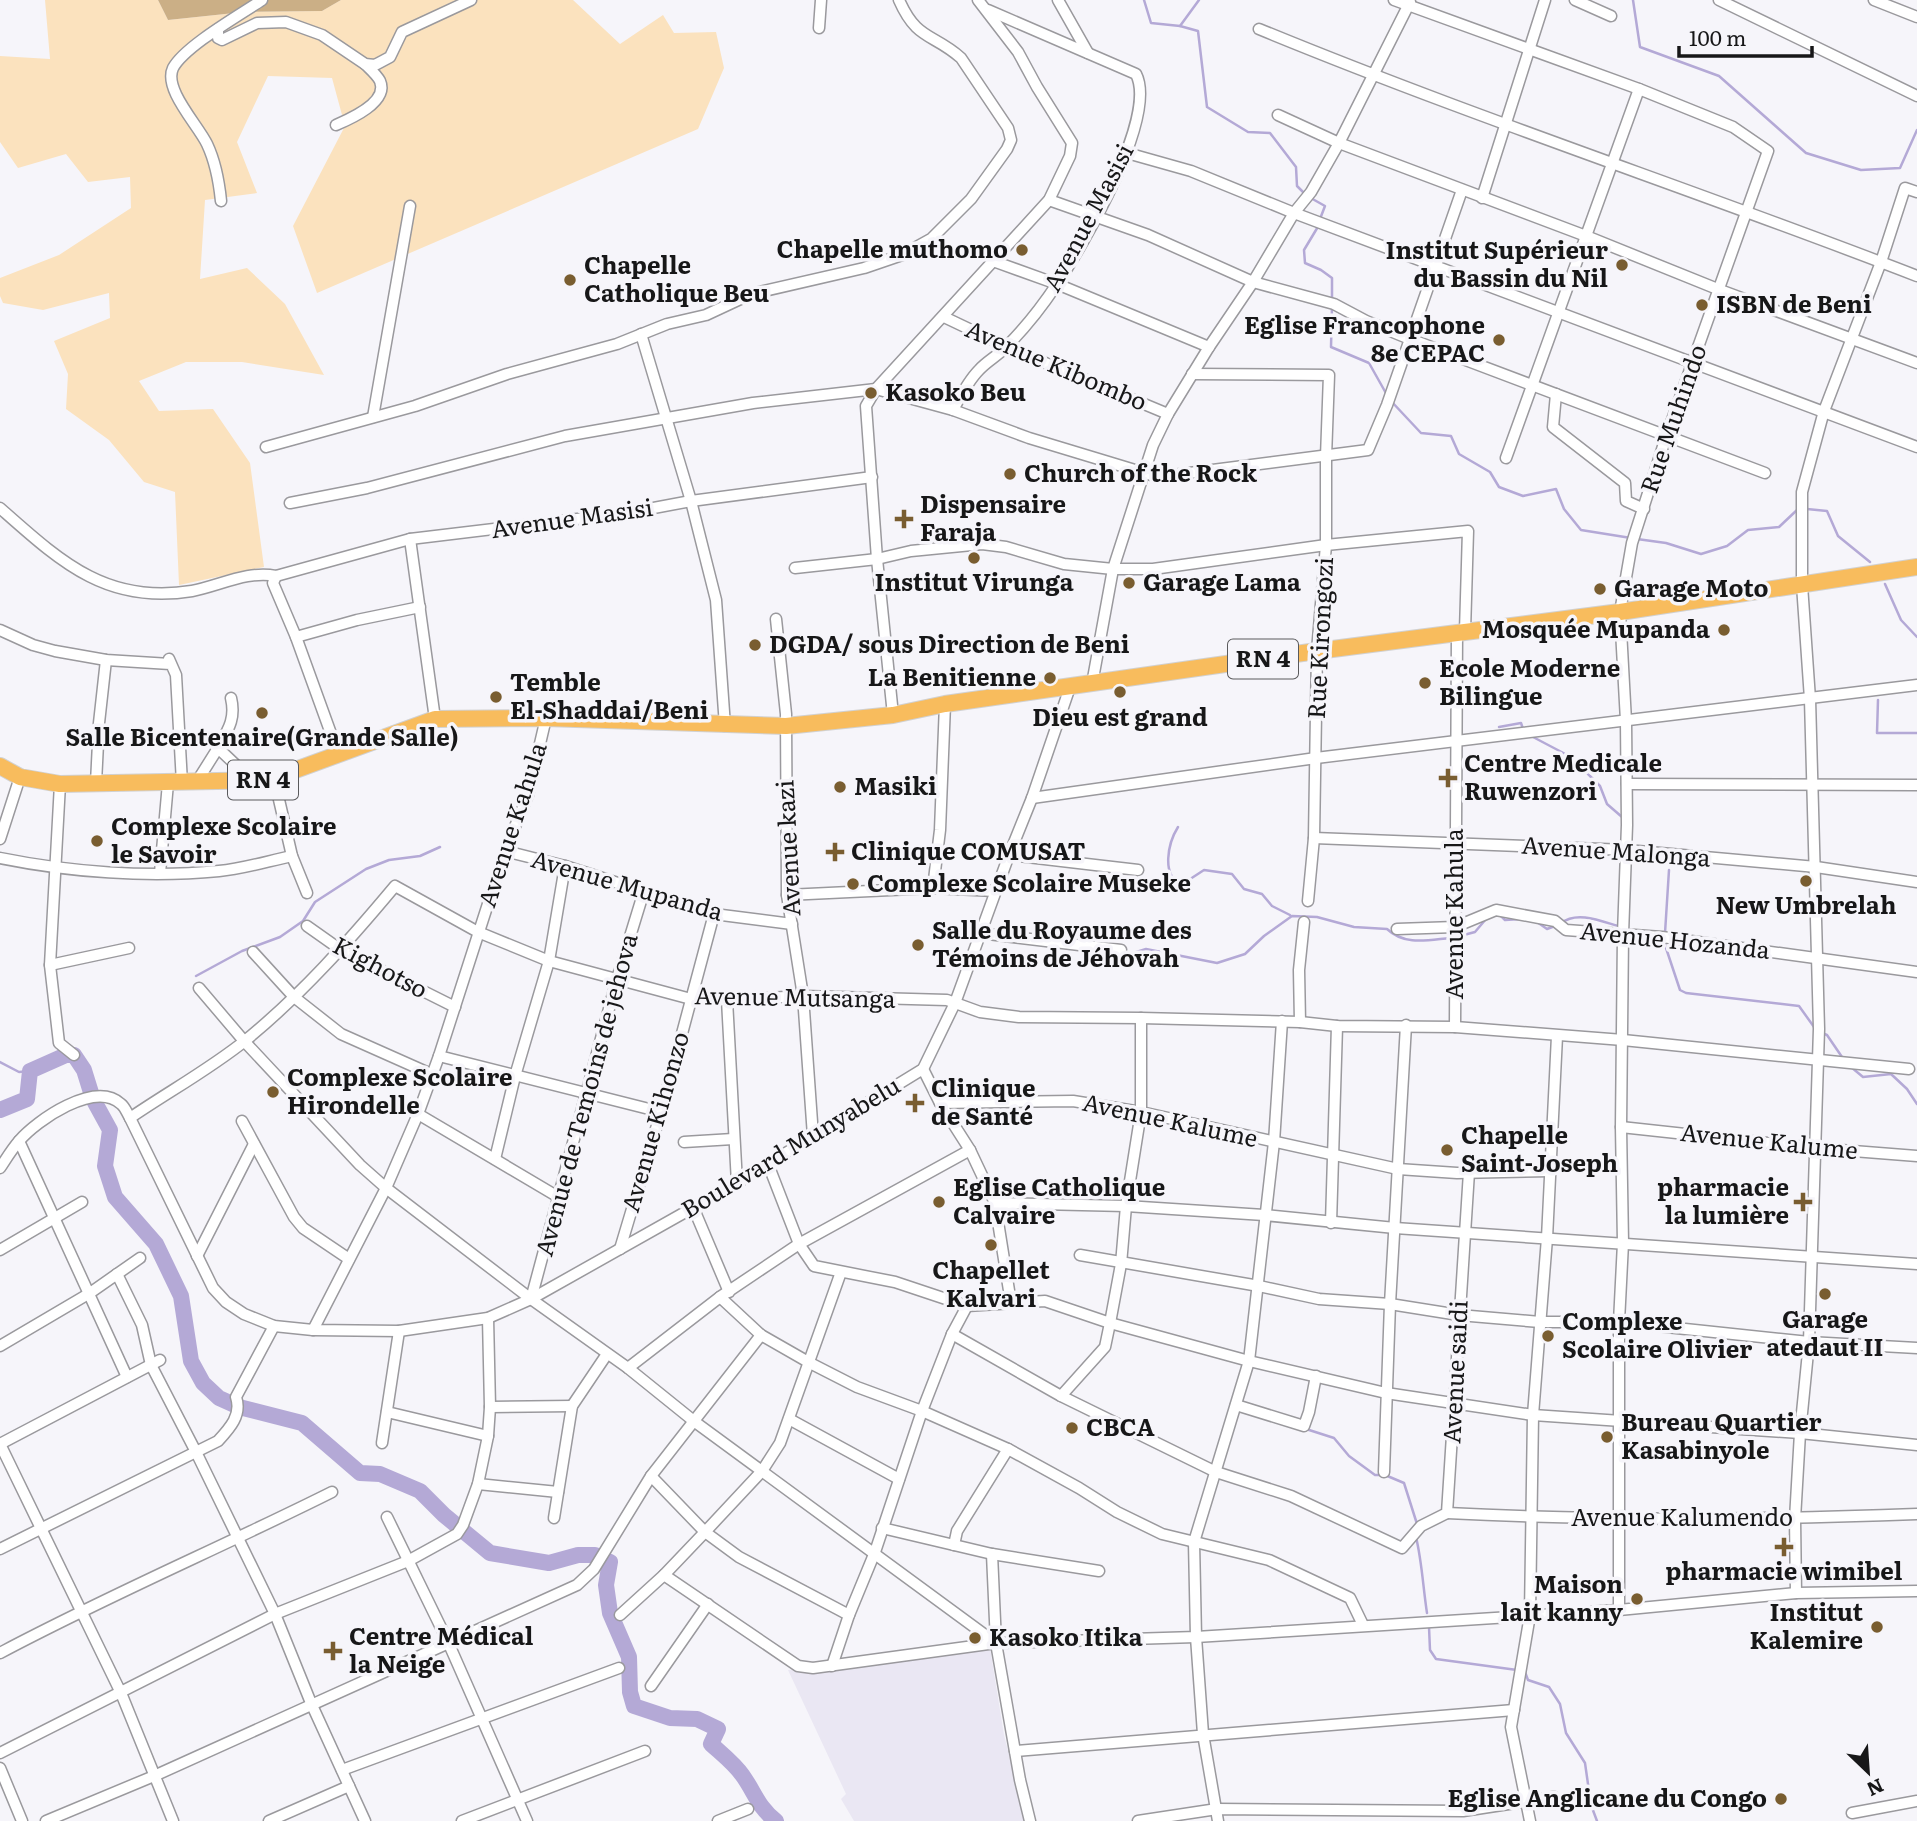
<svg xmlns="http://www.w3.org/2000/svg" width="1917" height="1821" viewBox="0 0 1917 1821" font-family="Literata,serif">
<style>
.built{fill:#eae7f3}
.green{fill:#fbe2be}
.forest{fill:#cbaf86}
.lines{fill:none;stroke-linecap:round;stroke-linejoin:round}
.stream{stroke:#b4a9d6;stroke-width:2.5}
.river{stroke:#b4a9d6;stroke-width:16}
.minor-casing{stroke:#9a999d;stroke-width:13}
.highway-casing{stroke:#d1d1d1;stroke-width:18}
.minor{stroke:#fff;stroke-width:10}
.highway{stroke:#f8bc5d;stroke-width:16}
.poi-dot{fill:#795d30;stroke:#f6f5fa;stroke-width:2.5}
.labels{text-anchor:middle;stroke-width:7;stroke-linejoin:round;paint-order:stroke}
.shield{fill:#f6f5fa;stroke:#5a5a5c;stroke-width:2}
.shield-label{font-size:23px;font-weight:bold;fill:#171718}
.street-label{font-size:24px;fill:#171718;stroke:#f6f5fa}
.poi-label{font-size:24px;font-weight:bold;fill:#171718;stroke:#f6f5fa;text-anchor:start}
</style>
<rect width="100%" height="100%" fill="#f6f5fa"/>
<polygon class="built" points="990,1648 1004,1735 1026,1821 854,1821 841,1799 846,1794 788,1670"/>
<polygon class="green" points="45,0 158,0 168,20 244,12 322,11 341,0 573,0 620,44 663,15 674,33 716,32 724,68 698,129 317,293 293,226 345,126 332,78 268,76 237,142 257,193 205,200 200,279 247,268 285,304 324,375 242,362 186,362 139,381 159,411 213,409 250,463 264,567 179,585 175,492 144,482 109,440 66,409 68,374 54,341 110,318 109,293 43,310 3,303 0,296 0,278 59,255 131,208 130,177 88,182 66,154 18,168 0,142 0,56 50,59"/>
<polygon class="forest" points="158,0 341,0 322,11 244,12 168,20"/>
<g class="lines">
<g class="stream">
<polyline points="1144,0 1151,23 1180,26 1198,31 1207,107 1248,132 1270,133 1296,167 1297,186 1304,193"/>
<polyline points="1633,0 1640,47 1719,76 1806,153 1861,170 1900,168 1917,130"/>
<polyline points="1180,26 1199,0"/>
<polyline points="1309,197 1325,206 1320,219"/>
<polyline points="1319,225 1304,250 1305,263 1321,270 1332,278 1332,300"/>
<polyline points="1332,306 1331,347 1369,363 1387,395"/>
<polyline points="1391,401 1421,433 1451,436 1459,454 1490,472 1499,487 1523,496 1556,489 1564,509 1581,530 1631,538"/>
<polyline points="1807,509 1827,511 1838,536 1870,562"/>
<polyline points="1637,539 1666,543 1701,554 1727,546 1748,530 1779,527 1797,510"/>
<polyline points="1885,584 1901,620 1917,637"/>
<polyline points="1878,700 1877,733 1917,733"/>
<polyline points="1499,727 1521,723 1523,729"/>
<polyline points="1533,737 1571,757 1600,786 1607,804 1622,817"/>
<path d="M1178,827C1168,843 1161,875 1181,885L1204,870L1232,874L1244,889L1262,894L1272,906L1290,915"/>
<polyline points="1501,916 1505,920 1521,919"/>
<polyline points="1537,922 1547,929 1555,926"/>
<path d="M1561,923C1578,910 1603,922 1621,927"/>
<polyline points="1665,933 1669,870"/>
<polyline points="1460,936 1475,932 1486,919"/>
<polyline points="1665,940 1665,945 1680,990 1686,993 1799,1006 1814,1027"/>
<path d="M1130,954L1146,949L1217,963L1245,954L1264,936L1292,916L1317,917L1354,927L1387,929C1405,946 1428,940 1450,938"/>
<polyline points="196,976 242,951 280,937 303,921 315,902 366,869 389,860 420,856 440,847"/>
<polyline points="1822,1033 1827,1035 1842,1057"/>
<polyline points="0,1062 19,1072 30,1071"/>
<polyline points="1851,1067 1863,1077 1891,1074 1907,1089 1917,1104"/>
<polyline points="1306,1429 1334,1438 1349,1456 1375,1475 1385,1475 1404,1483 1417,1524"/>
<path d="M1416,1537C1422,1562 1423,1587 1427,1613"/>
<polyline points="1429,1627 1430,1650 1436,1659 1517,1670"/>
<polyline points="1525,1672 1528,1680 1549,1687 1560,1704 1566,1733 1585,1763 1591,1805 1597,1821"/>
</g>
<path class="river" d="M0,1110L27,1099L30,1071L66,1055H74L84,1070L93,1099L110,1130L105,1166L115,1197L156,1244L181,1296L191,1361L203,1383L219,1398L239,1407L302,1423L360,1473L380,1474L420,1491L444,1515L490,1553L549,1563L578,1555H595L610,1562L606,1585L610,1613L629,1657L630,1692L634,1706L670,1718L697,1719L718,1729L711,1744C722,1754 735,1764 743,1776C755,1793 758,1807 776,1821"/>
<defs>
<g id="minor">
<polyline points="1058,0 1088,53"/>
<polyline points="1394,0 1639,89 1733,127 1768,151 1666,437 1632,543 1620,612 1626,721 1627,825 1623,934 1621,1127 1623,1243 1619,1322 1619,1610"/>
<polyline points="1575,0 1611,16"/>
<polyline points="1719,0 1917,96"/>
<polyline points="1874,0 1917,17"/>
<polyline points="819,28 821,0"/>
<polyline points="218,29 218,38 222,40 257,23 286,22 322,35 365,64 375,65 390,57 402,32 471,0"/>
<path d="M1259,29C1475,118 1698,191 1917,276"/>
<polyline points="1278,115 1339,143 1586,236 1720,290 1917,363"/>
<path d="M336,125C350,119 389,102 380,81C377,75 370,69 365,64"/>
<polyline points="1127,153 1191,171 1294,213 1917,447"/>
<polyline points="1482,198 1545,0"/>
<polyline points="1049,200 1148,235 1253,282 1334,304 1366,321 1410,339 1765,473"/>
<path d="M221,201C219,181 216,163 207,144C198,125 163,89 173,68C185,46 240,15 262,0"/>
<polyline points="993,261 1057,284 1209,347"/>
<polyline points="944,317 1007,347 1168,414"/>
<polyline points="641,334 691,501 716,600 725,726"/>
<polyline points="1192,374 1329,375 1326,457 1326,545 1317,651 1314,838 1308,901"/>
<polyline points="1556,394 1553,427 1625,483 1626,501 1644,509"/>
<path d="M953,410C960,397 968,381 979,370C987,361 999,355 1007,346C1025,328 1043,305 1057,284C1083,245 1158,117 1136,74L988,10"/>
<polyline points="373,417 410,206"/>
<path d="M266,447L415,406L507,374L617,344L667,324L706,315L751,294L864,268L902,255L931,239L971,199L1007,149L1011,140L1008,128L961,58C933,33 917,41 899,0"/>
<polyline points="1506,458 1639,89"/>
<polyline points="290,503 367,488 565,436 753,403 876,389 953,410 1029,438 1158,477 1368,450 1387,405 1462,190"/>
<path d="M0,508C60,561 106,605 192,591C219,586 248,570 276,576L410,539L627,513L691,501L872,477"/>
<polyline points="410,539 435,719"/>
<polyline points="795,568 877,559 911,551 982,544 1006,547 1064,564 1113,569 1153,569 1326,545 1468,531 1465,631"/>
<polyline points="276,576 273,583 296,637 338,753"/>
<polyline points="776,619 786,714 787,895 803,996 813,1136"/>
<polyline points="0,630 33,645 55,651 106,660 170,664 169,659 176,675 182,783"/>
<polyline points="296,637 357,620 420,607"/>
<polyline points="1092,684 1113,569 1153,445 1168,414 1209,347 1253,282 1294,213 1311,192 1339,143 1410,2"/>
<path d="M231,698C236,719 228,730 218,748L238,767L262,777"/>
<polyline points="893,715 877,559 866,406 876,389 1049,200 1070,156 1072,143 1037,87 1018,52 978,0"/>
<polyline points="274,778 292,856 307,893"/>
<polyline points="96,783 99,723 106,660"/>
<polyline points="196,783 218,748"/>
<polyline points="60,784 50,965 59,1043 74,1055"/>
<polyline points="1627,784 1917,785"/>
<polyline points="1032,798 1316,758 1917,685"/>
<polyline points="1314,838 1627,850 1816,867 1917,882"/>
<polyline points="0,839 20,777"/>
<polyline points="505,851 565,866 714,914 792,924"/>
<polyline points="1009,855 1138,870"/>
<path d="M0,858C69,872 148,878 219,871C243,869 268,861 292,856"/>
<polyline points="160,873 168,783"/>
<polyline points="933,888 940,830 945,704"/>
<polyline points="787,895 933,888 995,891"/>
<polyline points="307,926 341,950 455,1007"/>
<polyline points="1397,929 1455,927 1496,910 1555,921 1566,930 1662,937 1917,972"/>
<polyline points="980,933 1121,950"/>
<polyline points="253,952 294,997 341,1034 431,1074"/>
<polyline points="50,965 129,948"/>
<polyline points="199,988 244,1041 360,1165 386,1188 531,1299 628,1368 695,1422 996,1643"/>
<polyline points="727,1000 737,1183"/>
<polyline points="1300,1022 1299,970 1304,922"/>
<polyline points="1455,1027 1457,632"/>
<polyline points="439,1056 661,1112"/>
<polyline points="923,1069 940,1103 970,1150 995,1203 1011,1303"/>
<polyline points="940,1103 1073,1101 1141,1112 1398,1169 1457,1173 1550,1171"/>
<polyline points="418,1114 560,1198"/>
<path d="M130,1118C168,1092 210,1069 246,1040C302,994 349,941 395,886L478,932L549,961L691,999L727,1000L803,996L947,1000L980,1012L1019,1017L1141,1018L1300,1022L1337,1026L1455,1027L1623,1040L1909,1069"/>
<polyline points="242,1121 294,1217 303,1228 349,1259"/>
<polyline points="1621,1127 1815,1148 1917,1156"/>
<polyline points="19,1141 127,1377"/>
<polyline points="684,1142 733,1139"/>
<polyline points="495,1159 515,1076 549,961 565,866"/>
<polyline points="768,1164 799,1244 814,1266 895,1282 967,1306 1045,1301 1110,1323 1249,1361 1386,1393 1533,1415 1800,1433 1917,1445"/>
<path d="M0,1168C6,1159 12,1149 19,1141C37,1120 95,1080 121,1104C125,1107 127,1113 130,1118L213,1288L226,1302L244,1314L274,1326L313,1330L399,1331L488,1318L531,1299L737,1183L923,1069L955,1003L1009,855L1032,798L1070,687"/>
<polyline points="995,1203 1126,1206 1264,1215 1395,1228 1917,1264"/>
<polyline points="693,1207 729,1292"/>
<polyline points="1331,1223 1337,1026"/>
<polyline points="620,1249 661,1112 714,914"/>
<polyline points="0,1250 82,1202"/>
<polyline points="1080,1255 1259,1286 1319,1299 1390,1304 1459,1315 1540,1322 1619,1322 1809,1342 1917,1348"/>
<polyline points="197,1256 254,1144"/>
<polyline points="117,1274 142,1325 151,1365 196,1452 275,1614 311,1703 365,1821"/>
<polyline points="720,1297 761,1335 810,1363 857,1387 922,1411 1008,1449 1079,1488 1117,1512 1162,1534 1269,1560 1350,1598 1363,1625"/>
<polyline points="531,1299 617,979 644,891"/>
<polyline points="313,1330 386,1188 418,1114 439,1056 505,851 528,795 546,718"/>
<polyline points="952,1334 1061,1396 1216,1472 1291,1496 1402,1548 1421,1526 1447,1513 1469,1172"/>
<polyline points="0,1346 90,1293 140,1258"/>
<polyline points="628,1368 720,1297 799,1244 970,1150"/>
<polyline points="1061,1396 1105,1347 1110,1323 1121,1264 1126,1206 1141,1112 1141,1018"/>
<polyline points="1236,1405 1304,1426 1309,1412 1316,1376"/>
<polyline points="490,1407 572,1406"/>
<polyline points="387,1412 488,1436"/>
<polyline points="789,1419 899,1479"/>
<polyline points="382,1443 399,1331"/>
<polyline points="0,1444 121,1693 173,1821"/>
<polyline points="0,1444 160,1360"/>
<polyline points="1384,1472 1390,1304 1406,1025"/>
<polyline points="651,1476 705,1532 739,1557 849,1615"/>
<polyline points="478,1484 558,1492"/>
<path d="M1447,1513C1604,1521 1761,1520 1917,1514"/>
<polyline points="387,1517 448,1642 527,1821"/>
<polyline points="554,1518 572,1406 607,1354"/>
<polyline points="882,1528 992,1554 1099,1571"/>
<polyline points="954,1545 957,1531 1008,1449"/>
<path d="M0,1549L218,1441C230,1428 242,1415 236,1397L274,1326"/>
<polyline points="992,1554 996,1643 1020,1780 1030,1821"/>
<polyline points="664,1575 798,1666 813,1668 996,1643 1196,1637 1619,1610 1796,1593 1917,1591"/>
<polyline points="1796,1593 1795,1519 1800,1433 1809,1342 1819,1029 1810,699 1802,585 1802,492 1824,411 1881,262 1905,188 1917,192"/>
<polyline points="620,1615 664,1575 705,1532 762,1471 780,1443 841,1272"/>
<path d="M0,1653C109,1595 222,1547 332,1492"/>
<polyline points="832,1666 849,1615 875,1552 922,1411 952,1334 967,1306"/>
<polyline points="651,1686 708,1604"/>
<polyline points="1015,1751 1514,1710"/>
<polyline points="0,1753 275,1614 408,1561 457,1534 463,1525 478,1484 488,1436 490,1407 488,1318"/>
<polyline points="0,1768 22,1821"/>
<polyline points="342,1770 619,1668"/>
<polyline points="1852,1813 1917,1801"/>
<polyline points="46,1821 154,1776 577,1585 594,1569 651,1476 761,1335"/>
<polyline points="269,1821 349,1786"/>
<polyline points="462,1821 645,1751"/>
<polyline points="718,1821 748,1809"/>
<polyline points="1138,1821 1217,1809 1463,1811 1554,1797"/>
<polyline points="1218,1821 1203,1734 1196,1637 1194,1542 1249,1361 1274,1142 1282,1021"/>
<polyline points="1530,1821 1511,1727 1530,1615 1533,1415 1547,1238 1557,1036"/>
</g>
<polyline id="highway" points="0,766 20,777 60,784 268,780 435,719 546,718 786,726 893,715 945,704 1317,651 1620,612 1917,567"/>
</defs>
<use href="#minor" class="minor-casing"/>
<use href="#highway" class="highway-casing"/>
<use href="#minor" class="minor"/>
<use href="#highway" class="highway"/>
</g>
<g class="poi-dot">
<circle cx="1022" cy="250" r="7"/>
<circle cx="1622" cy="265" r="7"/>
<circle cx="570" cy="280" r="7"/>
<circle cx="1702" cy="305" r="7"/>
<circle cx="1499" cy="340" r="7"/>
<circle cx="871" cy="393" r="7"/>
<circle cx="1010" cy="474" r="7"/>
<path d="M900.5 508.5h7v7h7v7h-7v7h-7v-7h-7v-7h7z"/>
<circle cx="974" cy="558" r="7"/>
<circle cx="1129" cy="583" r="7"/>
<circle cx="1600" cy="589" r="7"/>
<circle cx="1724" cy="630" r="7"/>
<circle cx="755" cy="645" r="7"/>
<circle cx="1050" cy="678" r="7"/>
<circle cx="1425" cy="683" r="7"/>
<circle cx="1120" cy="692" r="7"/>
<circle cx="496" cy="697" r="7"/>
<circle cx="262" cy="713" r="7"/>
<path d="M1444.5 767.5h7v7h7v7h-7v7h-7v-7h-7v-7h7z"/>
<circle cx="840" cy="787" r="7"/>
<circle cx="97" cy="841" r="7"/>
<path d="M831.5 841.5h7v7h7v7h-7v7h-7v-7h-7v-7h7z"/>
<circle cx="1806" cy="881" r="7"/>
<circle cx="853" cy="884" r="7"/>
<circle cx="918" cy="945" r="7"/>
<circle cx="273" cy="1092" r="7"/>
<path d="M911.5 1092.5h7v7h7v7h-7v7h-7v-7h-7v-7h7z"/>
<circle cx="1447" cy="1150" r="7"/>
<circle cx="939" cy="1202" r="7"/>
<path d="M1799.5 1191.5h7v7h7v7h-7v7h-7v-7h-7v-7h7z"/>
<circle cx="991" cy="1245" r="7"/>
<circle cx="1825" cy="1294" r="7"/>
<circle cx="1548" cy="1336" r="7"/>
<circle cx="1072" cy="1428" r="7"/>
<circle cx="1607" cy="1437" r="7"/>
<path d="M1780.5 1536.5h7v7h7v7h-7v7h-7v-7h-7v-7h7z"/>
<circle cx="1637" cy="1599" r="7"/>
<circle cx="1877" cy="1627" r="7"/>
<circle cx="975" cy="1638" r="7"/>
<path d="M329.5 1640.5h7v7h7v7h-7v7h-7v-7h-7v-7h7z"/>
<circle cx="1781" cy="1799" r="7"/>
</g>
<g class="labels">
<g class="shield">
<rect x="1228" y="639.5" width="70" height="39" rx="5"/>
<rect x="228" y="760.5" width="70" height="39" rx="5"/>
</g>
<g class="shield-label">
<text x="1263" y="667">RN 4</text>
<text x="263" y="788">RN 4</text>
</g>
<g class="street-label">
<text transform="translate(1089 218) rotate(-62)" y="8">Avenue Masisi</text>
<text transform="translate(1056 366) rotate(23)" y="8">Avenue Kibombo</text>
<text transform="translate(1674 419) rotate(-71)" y="8">Rue Muhindo</text>
<text transform="translate(572 519) rotate(-8)" y="8">Avenue Masisi</text>
<text transform="translate(1321 638) rotate(-87)" y="8">Rue Kirongozi</text>
<text transform="translate(513 825) rotate(-72)" y="8">Avenue Kahula</text>
<text transform="translate(789 848) rotate(-93)" y="8">Avenue kazi</text>
<text transform="translate(1616 852) rotate(4)" y="8">Avenue Malonga</text>
<text transform="translate(627 886) rotate(16)" y="8">Avenue Mupanda</text>
<text transform="translate(1455 914) rotate(-90)" y="8">Avenue Kahula</text>
<text transform="translate(1675 941) rotate(6)" y="8">Avenue Hozanda</text>
<text transform="translate(380 968) rotate(28)" y="8">Kighotso</text>
<text transform="translate(795 998) rotate(1)" y="8">Avenue Mutsanga</text>
<text transform="translate(587 1095) rotate(-75)" y="8">Avenue de Temoins de jehova</text>
<text transform="translate(1170 1121) rotate(12)" y="8">Avenue Kalume</text>
<text transform="translate(656 1122) rotate(-74)" y="8">Avenue Kihonzo</text>
<text transform="translate(1769 1142) rotate(6)" y="8">Avenue Kalume</text>
<text transform="translate(791 1148) rotate(-31)" y="8">Boulevard Munyabelu</text>
<text transform="translate(1456 1372) rotate(-87)" y="8">Avenue saidi</text>
<text x="1682" y="1526">Avenue Kalumendo</text>
</g>
<g class="poi-label">
<text x="1008" y="258" text-anchor="end">Chapelle muthomo</text>
<text x="1608" y="259" text-anchor="end">Institut Supérieur<tspan x="1608" dy="28">du Bassin du Nil</tspan></text>
<text x="584" y="274">Chapelle<tspan x="584" dy="28">Catholique Beu</tspan></text>
<text x="1716" y="313">ISBN de Beni</text>
<text x="1485" y="334" text-anchor="end">Eglise Francophone<tspan x="1485" dy="28">8e CEPAC</tspan></text>
<text x="885" y="401">Kasoko Beu</text>
<text x="1024" y="482">Church of the Rock</text>
<text x="920" y="513">Dispensaire<tspan x="920" dy="28">Faraja</tspan></text>
<text x="974" y="591" text-anchor="middle">Institut Virunga</text>
<text x="1143" y="591">Garage Lama</text>
<text x="1614" y="597">Garage Moto</text>
<text x="1710" y="638" text-anchor="end">Mosquée Mupanda</text>
<text x="769" y="653">DGDA/ sous Direction de Beni</text>
<text x="1439" y="677">Ecole Moderne<tspan x="1439" dy="28">Bilingue</tspan></text>
<text x="1036" y="686" text-anchor="end">La Benitienne</text>
<text x="510" y="691">Temble<tspan x="510" dy="28">El-Shaddai/Beni</tspan></text>
<text x="1120" y="726" text-anchor="middle">Dieu est grand</text>
<text x="262" y="746" text-anchor="middle">Salle Bicentenaire(Grande Salle)</text>
<text x="1464" y="772">Centre Medicale<tspan x="1464" dy="28">Ruwenzori</tspan></text>
<text x="854" y="795">Masiki</text>
<text x="111" y="835">Complexe Scolaire<tspan x="111" dy="28">le Savoir</tspan></text>
<text x="851" y="860">Clinique COMUSAT</text>
<text x="867" y="892">Complexe Scolaire Museke</text>
<text x="1806" y="914" text-anchor="middle">New Umbrelah</text>
<text x="932" y="939">Salle du Royaume des<tspan x="932" dy="28">Témoins de Jéhovah</tspan></text>
<text x="287" y="1086">Complexe Scolaire<tspan x="287" dy="28">Hirondelle</tspan></text>
<text x="931" y="1097">Clinique<tspan x="931" dy="28">de Santé</tspan></text>
<text x="1461" y="1144">Chapelle<tspan x="1461" dy="28">Saint-Joseph</tspan></text>
<text x="953" y="1196">Eglise Catholique<tspan x="953" dy="28">Calvaire</tspan></text>
<text x="1789" y="1196" text-anchor="end">pharmacie<tspan x="1789" dy="28">la lumière</tspan></text>
<text x="991" y="1279" text-anchor="middle">Chapellet<tspan x="991" dy="28">Kalvari</tspan></text>
<text x="1825" y="1328" text-anchor="middle">Garage<tspan x="1825" dy="28">atedaut II</tspan></text>
<text x="1562" y="1330">Complexe<tspan x="1562" dy="28">Scolaire Olivier</tspan></text>
<text x="1621" y="1431">Bureau Quartier<tspan x="1621" dy="28">Kasabinyole</tspan></text>
<text x="1086" y="1436">CBCA</text>
<text x="1784" y="1580" text-anchor="middle">pharmacie wimibel</text>
<text x="1623" y="1593" text-anchor="end">Maison<tspan x="1623" dy="28">lait kanny</tspan></text>
<text x="1863" y="1621" text-anchor="end">Institut<tspan x="1863" dy="28">Kalemire</tspan></text>
<text x="349" y="1645">Centre Médical<tspan x="349" dy="28">la Neige</tspan></text>
<text x="989" y="1646">Kasoko Itika</text>
<text x="1767" y="1807" text-anchor="end">Eglise Anglicane du Congo</text>
</g>
</g>
<g transform="translate(1868 1772) rotate(155)" stroke="#f6f5fa" stroke-width="5" paint-order="stroke">
<path d="M0-5L12 26L0 18L-12 26Z" fill="#171718"/>
<text y="-10" font-size="19" font-weight="bold" text-anchor="middle" fill="#171718">N</text>
</g>
<path d="M1679 46v10h133v-10" fill="none" stroke="#171718" stroke-width="3.5"/>
<text x="1689" y="46" font-size="21" fill="#171718" stroke="#f6f5fa" stroke-width="5" paint-order="stroke">100 m</text>
</svg>
